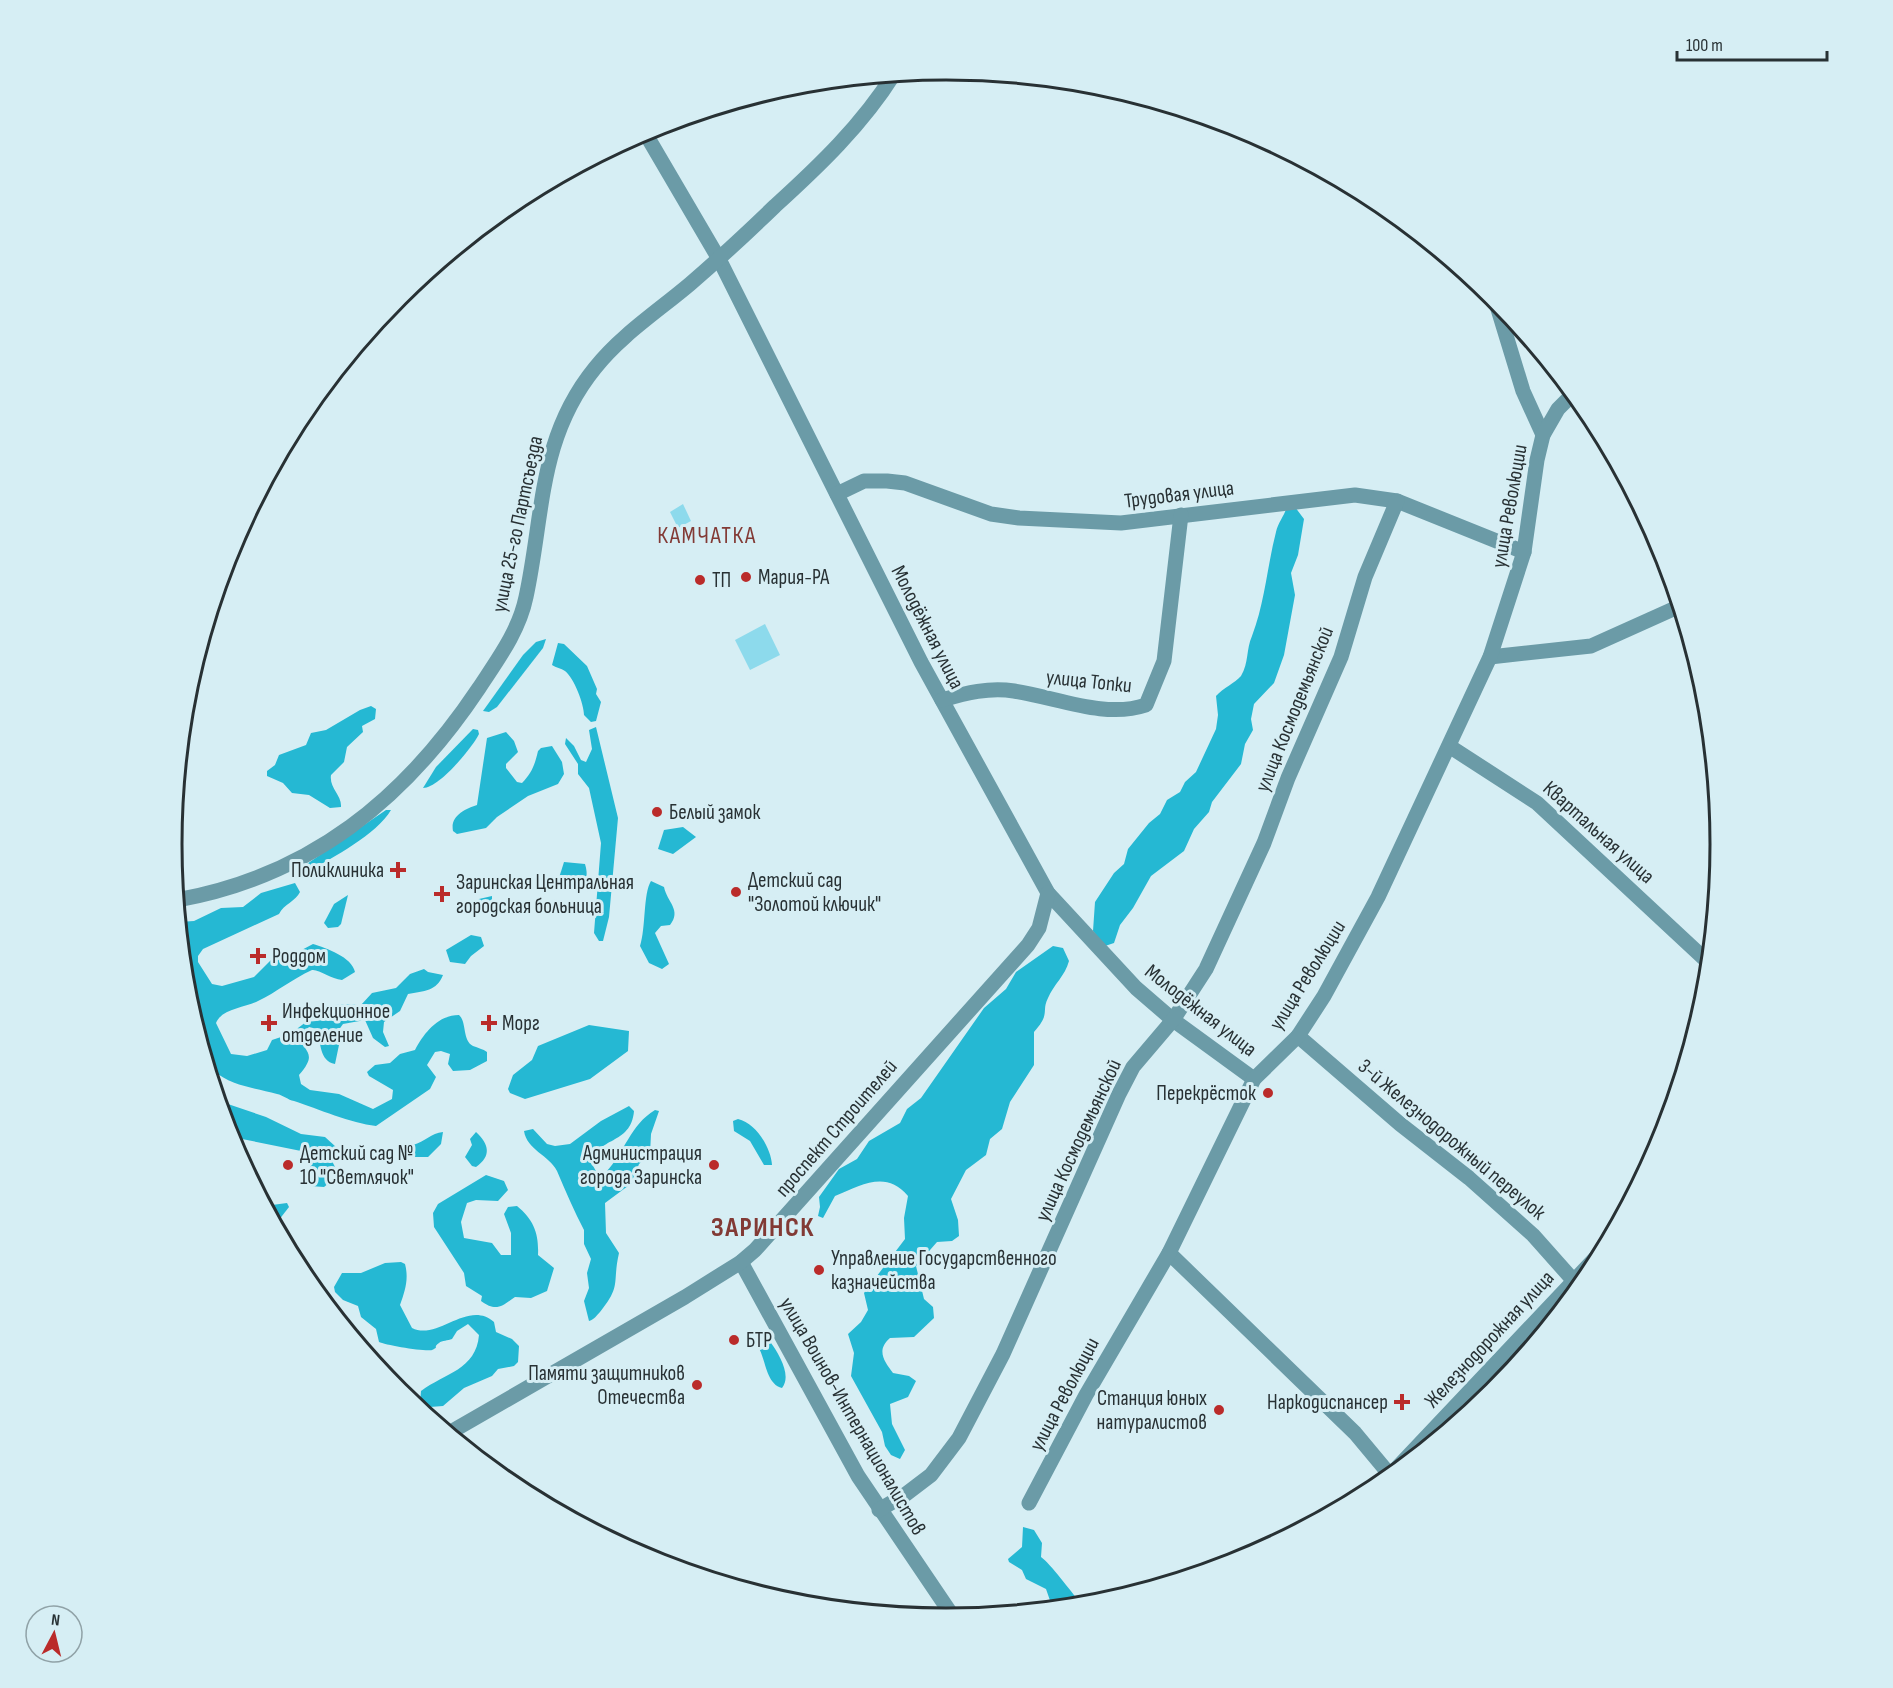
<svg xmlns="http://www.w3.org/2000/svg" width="1893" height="1688" viewBox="0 0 1893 1688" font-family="'Sofia Sans Condensed',sans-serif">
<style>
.green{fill:#8ddaec}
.forest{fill:#25b8d3}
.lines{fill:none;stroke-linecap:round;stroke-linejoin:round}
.minor{stroke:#6b9ba7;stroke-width:15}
.poi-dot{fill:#ba2b2a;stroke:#d6eef4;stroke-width:2}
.labels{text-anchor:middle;stroke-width:6;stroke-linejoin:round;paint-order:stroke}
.street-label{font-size:21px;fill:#283134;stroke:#d6eef4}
.poi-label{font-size:21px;fill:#283134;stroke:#d6eef4;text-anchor:start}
.quarter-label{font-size:24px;letter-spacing:1.5px;fill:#823a35;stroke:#d6eef4}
.district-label{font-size:27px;font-weight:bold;letter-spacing:1.5px;fill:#823a35;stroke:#d6eef4}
.rim{fill:none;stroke:#283134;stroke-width:3}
</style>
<rect width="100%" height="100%" fill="#d6eef4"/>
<g class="green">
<polygon points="683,504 691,521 678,528 670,512"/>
<polygon points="765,624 780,655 750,670 735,640"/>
</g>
<g class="forest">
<path d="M1287,507H1295L1304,519L1298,555L1291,573L1295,595L1284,655L1274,683L1254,704L1251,719L1253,730L1245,744L1241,764L1212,802L1209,812L1194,829L1184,851L1151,876L1133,908L1120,925L1114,943L1105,946L1093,931L1095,902L1114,873L1124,864L1128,849L1149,823L1160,814L1167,800L1180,792L1185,782L1196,772L1216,729L1218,715L1216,696C1223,688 1235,683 1241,676C1249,663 1246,649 1252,636C1265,602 1267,567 1276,532C1278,523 1284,516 1287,507Z"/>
<polygon points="546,639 543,648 497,707 489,712 483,711 523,655 536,642"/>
<path d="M558,643L564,644L587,666L597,689L596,694L601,702L596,721L591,722L584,715C584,704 574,678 565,671C561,668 556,668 552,665Z"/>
<path d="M371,706L376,709L375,719L362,726L363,732L347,747L344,762L331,775C329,788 342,795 341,807L330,808L309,795L292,793L283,783L267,776V771L275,765L279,755L306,745L311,733L326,730L360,710Z"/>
<polygon points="596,727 618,818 609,917 603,941 599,941 594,933 601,843 589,788 578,774 578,764 565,744 566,738 574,746 581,760 586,762 592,749 589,730"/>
<path d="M473,729L478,730L479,734C472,748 439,788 423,788L436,767Z"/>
<path d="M506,732L514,741L518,752L506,764V768L517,782L522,783C532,773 535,764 538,751L541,748L552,746L562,762L564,774L558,784L528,796L497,817L486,828L457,834L453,831C450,816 465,809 477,805L487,738Z"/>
<path d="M386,810H391C376,835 333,857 308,872L298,870Z"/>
<polygon points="683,827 696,837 673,854 658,849 664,830"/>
<path d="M564,862L585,864C591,884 580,887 563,888L558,881Z"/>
<path d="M651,881L664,887C667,902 682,910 670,925L661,926L655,933L669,964L662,969L649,963L640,946C646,928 643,894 651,881Z"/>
<path d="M295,883L300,892C296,901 284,904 279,914L203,949L198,956V962L212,984L222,986L254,977L272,959L296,953L313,944C326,948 352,957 355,972L342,980C331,979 319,969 312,970C292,979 277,992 258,1001C245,1008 222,1008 216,1023L231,1054L247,1056L267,1050L272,1040L290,1034L306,1022L316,1021L336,1004L361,1005L372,993L396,988L410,974L424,969L428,972L443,975C437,991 424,991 408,994L400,1011L384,1022L383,1032L389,1046L385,1047L373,1038L365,1020L343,1024L338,1031L339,1045L335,1064C319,1061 321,1042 317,1029L309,1027L302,1034C301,1054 320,1051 299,1075L301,1084L310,1090L339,1094L373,1109L392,1099L393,1090L369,1076L367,1072L375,1065L390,1063L400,1054L415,1050C424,1033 438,1015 459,1015C467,1022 462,1040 473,1046C478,1048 483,1049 487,1052V1061L470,1070L453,1071L448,1064L450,1054L441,1051L435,1052L427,1065L436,1077L430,1089L376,1126C351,1123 318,1109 294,1101C288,1100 283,1095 277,1094C256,1088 231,1086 214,1071C201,1059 205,1043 199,1029C183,996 183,959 179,922L194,921L221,908L243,907L261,893Z"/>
<polygon points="348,895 341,924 338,927 328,928 324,923 334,904"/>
<polygon points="492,896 492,906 475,916 473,906 479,899"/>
<polygon points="471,935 481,937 484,946 471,956 465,964 450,962 446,950"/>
<path d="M1053,946L1063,948L1069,961C1065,976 1054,984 1048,998C1041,1012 1051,1013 1034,1032V1065L1010,1102L1002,1129L990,1139L986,1155L966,1170L951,1199L958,1220L959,1236L952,1241L937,1242L916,1266L924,1299L933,1307L934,1318L914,1337L890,1338C876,1350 884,1361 893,1373L909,1376L916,1381L908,1397L890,1404L892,1424L905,1450L900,1459L891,1455L885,1446L882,1432L851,1376L854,1353L848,1334L861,1322L868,1310L864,1293L905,1239L904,1218L908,1196C886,1170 862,1185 835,1196L823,1218L818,1216L820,1207L819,1197L839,1169L857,1159L869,1141L900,1123L907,1109L921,1098L984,1008L1006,989L1016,972Z"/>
<polygon points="589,1025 629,1031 628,1051 590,1079 525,1099 510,1093 508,1089 513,1075 532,1060 538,1046"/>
<polygon points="219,1101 266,1117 301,1134 325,1137 336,1147 337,1152 332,1161 336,1169 334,1179 324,1187 310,1186 305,1178 315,1156 311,1153 242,1139 228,1133"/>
<path d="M629,1106L634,1111C631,1146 596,1136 592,1164L597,1173L606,1172C625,1152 630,1125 655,1110L659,1111L651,1134L650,1154L639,1164L632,1183L605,1203L606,1233L619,1253C612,1283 622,1285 600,1312C596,1316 595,1319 589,1321L584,1301L589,1288L587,1273L591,1259L584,1244V1230C574,1211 566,1192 557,1171C549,1155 527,1150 524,1131L533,1129L547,1144L555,1146L570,1144L601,1121Z"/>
<path d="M738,1119C756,1123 771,1148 772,1165H764L750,1141L734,1131L733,1121Z"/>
<path d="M443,1132L441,1144L428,1157H413L409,1154L413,1145C425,1142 431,1133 443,1132Z"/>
<path d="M476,1132C489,1144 492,1156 476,1167L472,1166L465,1157L472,1145L470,1139Z"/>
<path d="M486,1175L504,1181L508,1190L498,1201L476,1200L467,1203L461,1222L464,1238L492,1243L501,1255H511V1233L504,1214L508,1207L517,1206C534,1220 539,1234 538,1255L554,1268L547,1291L531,1298L515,1297C503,1305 497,1313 481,1301L482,1296L466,1286L464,1273L434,1227L433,1213L438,1204Z"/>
<polygon points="287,1203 289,1207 275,1225 267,1210 272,1205"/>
<path d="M401,1262L405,1264C409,1279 405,1291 400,1305L412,1328C438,1341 468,1299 494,1322L496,1332L512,1339L519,1346L518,1362L514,1366L498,1369L492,1376L464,1388L443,1406L430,1407L420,1404L421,1391C445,1373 476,1370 479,1335L468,1324L457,1331L452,1339C448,1341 442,1340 439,1343C432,1348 440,1346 432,1350C426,1352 385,1345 379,1342L376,1329L361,1317L358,1306L343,1300L335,1292L334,1287L342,1273H361L385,1263Z"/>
<path d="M760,1341L771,1343C779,1354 792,1376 782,1388C765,1384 766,1357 757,1345Z"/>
<path d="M1023,1527L1034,1530L1042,1543L1041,1557C1050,1563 1071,1592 1080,1602L1079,1606L1053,1609L1046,1589L1026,1579L1022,1570L1009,1562L1008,1559L1022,1547Z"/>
</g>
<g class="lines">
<g class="minor">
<polyline points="644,131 719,259 921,662 1048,893 1136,988 1173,1020 1254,1079"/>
<polyline points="1494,296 1523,391 1543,435"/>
<polyline points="837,494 864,481 887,481 905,483 991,514 1019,518 1121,523 1355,495 1397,501 1524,552"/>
<polyline points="1490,657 1591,646 1680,606"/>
<path d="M942,700C966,693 989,687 1014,691C1056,697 1104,719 1146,705L1164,661L1181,515"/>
<polyline points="1449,746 1537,803 1710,964"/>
<path d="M177,900C311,876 405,799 479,688C498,659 519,631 526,597C544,514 538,438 595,368C620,336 658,311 690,284C719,259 747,233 775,206C819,166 862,125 894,74"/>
<polyline points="1298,1036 1400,1124 1469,1178 1533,1235 1573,1280"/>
<polyline points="1169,1253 1355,1433 1390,1475"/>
<polyline points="741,1262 858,1476 954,1618"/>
<polyline points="449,1433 685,1297 741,1262 755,1250 1028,945 1039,928 1048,893"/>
<polyline points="1380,1486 1604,1249"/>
<polyline points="1029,1503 1086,1395 1169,1253 1254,1079 1298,1036 1324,996 1378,897 1490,657 1524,552 1537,460 1543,435 1558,409 1574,393"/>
<polyline points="879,1510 906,1494 931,1475 959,1438 1003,1354 1119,1094 1133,1067 1173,1020 1206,969 1264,843 1288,778 1341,657 1365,577 1397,501"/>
</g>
</g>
<g class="poi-dot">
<circle cx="746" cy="577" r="6"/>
<circle cx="700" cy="580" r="6"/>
<circle cx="657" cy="812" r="6"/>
<path d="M395 861h6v6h6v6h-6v6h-6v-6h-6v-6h6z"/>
<circle cx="736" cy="892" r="6"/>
<path d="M439 885h6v6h6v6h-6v6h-6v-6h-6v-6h6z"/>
<path d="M255 947h6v6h6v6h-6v6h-6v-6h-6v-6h6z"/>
<path d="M266 1014h6v6h6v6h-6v6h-6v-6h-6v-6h6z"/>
<path d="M486 1014h6v6h6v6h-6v6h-6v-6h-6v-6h6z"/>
<circle cx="1268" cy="1093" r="6"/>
<circle cx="288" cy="1165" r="6"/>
<circle cx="714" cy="1165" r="6"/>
<circle cx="819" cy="1270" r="6"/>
<circle cx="734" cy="1340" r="6"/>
<circle cx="697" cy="1385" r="6"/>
<path d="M1399 1393h6v6h6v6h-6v6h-6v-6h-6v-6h6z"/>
<circle cx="1219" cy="1410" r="6"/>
</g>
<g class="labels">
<g class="street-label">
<text transform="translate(1179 494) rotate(-7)" y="7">Трудовая улица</text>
<text transform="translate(1509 506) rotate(-80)" y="7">улица Революции</text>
<text transform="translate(517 524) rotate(-78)" y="7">улица 25-го Партсъезда</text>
<text transform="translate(928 627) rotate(63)" y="7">Молодёжная улица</text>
<text transform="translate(1089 681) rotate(6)" y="7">улица Топки</text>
<text transform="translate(1294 709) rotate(-68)" y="7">улица Космодемьянской</text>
<text transform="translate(1599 832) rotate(42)" y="7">Квартальная улица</text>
<text transform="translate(1307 975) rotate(-58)" y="7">улица Революции</text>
<text transform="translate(1201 1010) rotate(38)" y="7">Молодёжная улица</text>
<text transform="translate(836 1128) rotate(-49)" y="7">проспект Строителей</text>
<text transform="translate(1452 1139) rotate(40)" y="7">3-й Железнодорожный переулок</text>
<text transform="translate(1078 1140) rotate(-65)" y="7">улица Космодемьянской</text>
<text transform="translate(1489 1339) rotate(-47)" y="7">Железнодорожная улица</text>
<text transform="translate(1064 1394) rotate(-62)" y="7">улица Революции</text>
<text transform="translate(853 1416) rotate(60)" y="7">улица Воинов-Интернационалистов</text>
</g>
<g class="poi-label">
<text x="758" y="584">Мария-РА</text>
<text x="712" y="587">ТП</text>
<text x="669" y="819">Белый замок</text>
<text x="384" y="877" text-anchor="end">Поликлиника</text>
<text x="748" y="887">Детский сад<tspan x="748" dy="24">"Золотой ключик"</tspan></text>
<text x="456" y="889">Заринская Центральная<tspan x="456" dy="24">городская больница</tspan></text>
<text x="272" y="963">Роддом</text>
<text x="282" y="1018">Инфекционное<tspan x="282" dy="24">отделение</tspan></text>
<text x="502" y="1030">Морг</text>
<text x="1256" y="1100" text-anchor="end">Перекрёсток</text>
<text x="300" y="1160">Детский сад №<tspan x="300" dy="24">10 "Светлячок"</tspan></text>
<text x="702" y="1160" text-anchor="end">Администрация<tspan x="702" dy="24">города Заринска</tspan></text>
<text x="831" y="1265">Управление Государственного<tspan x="831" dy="24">казначейства</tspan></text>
<text x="746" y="1347">БТР</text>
<text x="685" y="1380" text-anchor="end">Памяти защитников<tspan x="685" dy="24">Отечества</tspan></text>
<text x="1207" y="1405" text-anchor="end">Станция юных<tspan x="1207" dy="24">натуралистов</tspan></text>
<text x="1388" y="1409" text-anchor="end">Наркодиспансер</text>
</g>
<g class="quarter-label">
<text x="707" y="543">КАМЧАТКА</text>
</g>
<g class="district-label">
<text x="763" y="1236">ЗАРИНСК</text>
</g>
</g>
<path d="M0 0H1893V1688H0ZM182 844a764 764 0 1 1 1528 0a764 764 0 1 1-1528 0Z" fill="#d6eef4" fill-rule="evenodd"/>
<path class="rim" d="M182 844a764 764 0 1 1 1528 0a764 764 0 1 1-1528 0Z"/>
<g transform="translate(54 1634) rotate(7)"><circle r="28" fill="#d6eef4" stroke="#90a2a7" stroke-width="1.5"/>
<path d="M0-4.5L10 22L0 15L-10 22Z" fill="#ba2b2a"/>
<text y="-9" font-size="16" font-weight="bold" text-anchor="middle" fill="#283134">N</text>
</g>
<path d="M1677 51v9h150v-9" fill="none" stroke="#283134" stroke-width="3"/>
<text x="1686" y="51" font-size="18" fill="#283134" stroke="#d6eef4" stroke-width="4.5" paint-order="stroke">100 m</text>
</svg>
